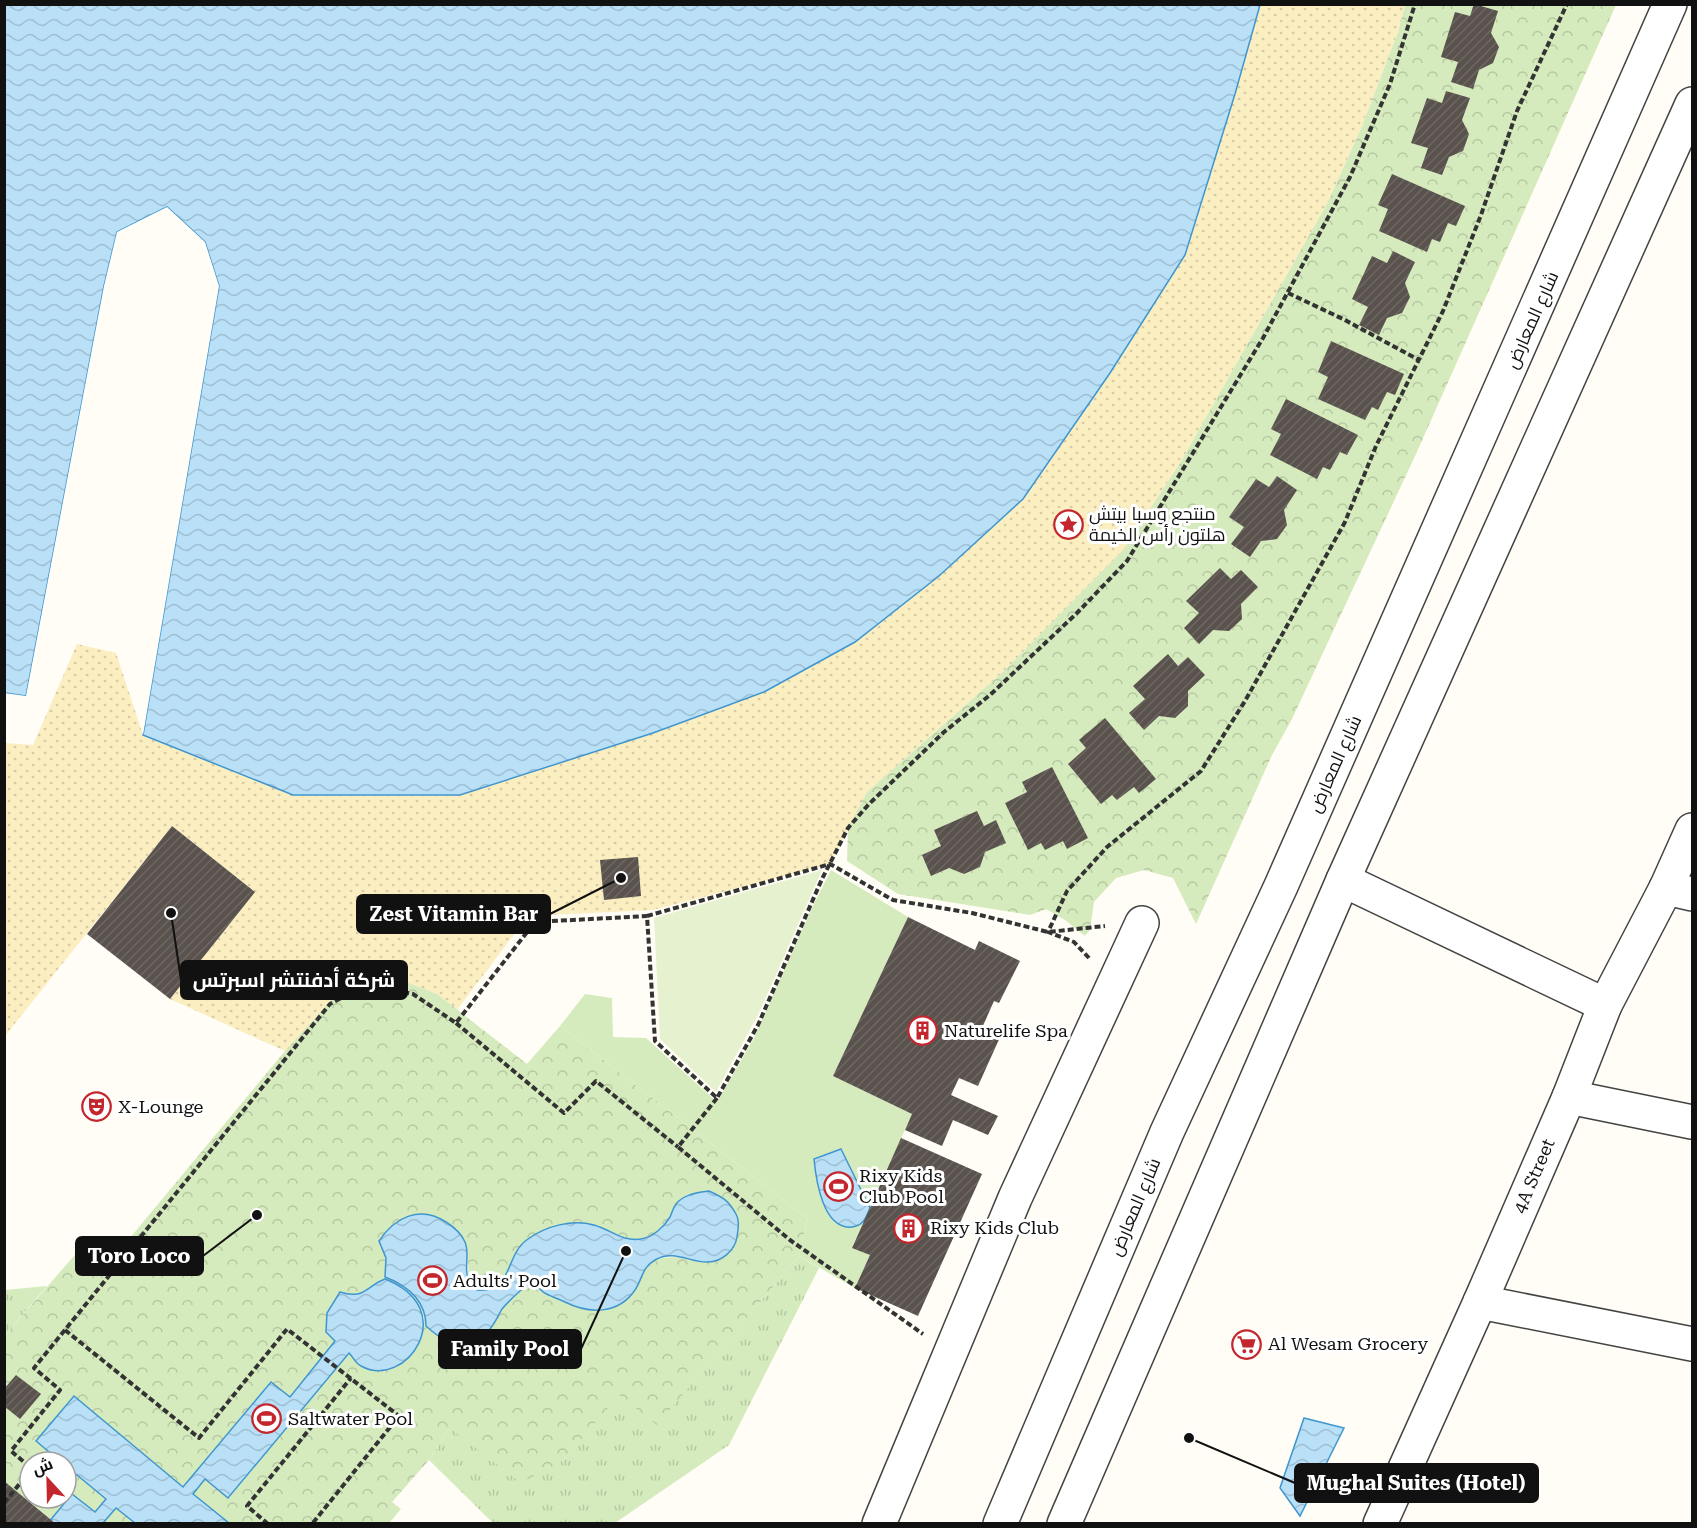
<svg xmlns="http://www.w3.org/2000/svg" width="1697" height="1528" viewBox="0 0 1697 1528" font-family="'Roboto Serif',Cairo,serif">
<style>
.grass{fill:url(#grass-tufts)}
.sand{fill:url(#sand-dots)}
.park{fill:url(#park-crowns);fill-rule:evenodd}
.garden{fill:#d5ebbd}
.pitch{fill:#e6f2cf}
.water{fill:url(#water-waves);stroke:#3f96cf;stroke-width:1.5}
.pier{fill:#fffdf5}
.building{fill:url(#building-hatch)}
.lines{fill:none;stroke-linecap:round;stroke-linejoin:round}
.minor-casing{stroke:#444;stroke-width:36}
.path{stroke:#333;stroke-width:4;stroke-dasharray:6 3;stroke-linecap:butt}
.minor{stroke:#fff;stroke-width:33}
.labels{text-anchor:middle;stroke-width:6;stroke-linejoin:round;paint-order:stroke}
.street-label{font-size:18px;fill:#111;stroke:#fff}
.poi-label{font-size:18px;fill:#111;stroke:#fff;text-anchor:start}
.leader{fill:none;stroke:#111;stroke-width:2}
.callout-dot{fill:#111;stroke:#fff;stroke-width:2}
.callout{fill:#111;stroke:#111;stroke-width:2}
.callout-label{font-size:20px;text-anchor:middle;font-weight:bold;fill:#fff}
</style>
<defs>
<pattern id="grass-tufts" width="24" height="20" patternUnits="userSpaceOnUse" patternTransform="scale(1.5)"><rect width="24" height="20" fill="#d5ebbd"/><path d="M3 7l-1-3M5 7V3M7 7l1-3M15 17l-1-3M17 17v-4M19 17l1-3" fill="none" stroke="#b6c8a1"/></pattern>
<pattern id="sand-dots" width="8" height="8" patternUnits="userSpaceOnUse" patternTransform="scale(1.5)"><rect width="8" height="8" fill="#fbeec1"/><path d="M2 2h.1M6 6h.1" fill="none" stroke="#d6cba5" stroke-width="1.8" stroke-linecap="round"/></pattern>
<pattern id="park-crowns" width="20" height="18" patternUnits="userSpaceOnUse" patternTransform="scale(1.5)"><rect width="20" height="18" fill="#d5ebbd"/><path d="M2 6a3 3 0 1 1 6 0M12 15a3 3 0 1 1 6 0" fill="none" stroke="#b6c8a1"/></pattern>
<pattern id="water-waves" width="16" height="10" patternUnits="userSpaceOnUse" patternTransform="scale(1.5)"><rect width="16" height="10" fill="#b9e0f7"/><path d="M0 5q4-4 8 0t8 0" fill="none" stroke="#9ebfd3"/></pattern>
<pattern id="building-hatch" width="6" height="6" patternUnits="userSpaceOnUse" patternTransform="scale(1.5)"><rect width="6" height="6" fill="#5a524d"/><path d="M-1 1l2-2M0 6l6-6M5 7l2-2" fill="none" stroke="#6d6662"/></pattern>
</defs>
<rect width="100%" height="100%" fill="#fffdf5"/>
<g class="grass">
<polygon points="799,1256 819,1268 729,1445 615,1523 493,1523 429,1460 450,1428 564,1460 619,1394 657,1424"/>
<polygon points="47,1286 5,1335 5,1290"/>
</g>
<polygon class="sand" points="1260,5 1405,5 1398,32 1362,126 1328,202 1180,463 1123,551 1003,672 867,792 830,864 653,910 528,916 457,1010 437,994 388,976 346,985 285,1051 170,999 255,892 172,826 5,1036 5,743 33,745 77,644 116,653 143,735 293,795 394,795 764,692 855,642 939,576 1023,499 1110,373 1185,255 1235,94"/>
<g class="park">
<polygon points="1405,5 1616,5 1416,454 1292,719 1272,755 1196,924 1173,878 1144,870 1116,878 1094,902 1090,930 1085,936 1065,920 1046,909 1030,915 898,894 847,861 848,828 867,792 1003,672 1124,549 1180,463 1328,202 1362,126 1398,32"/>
<path d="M388,975L437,994L527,1064L560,1026L808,1219L799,1256L657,1425L619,1395L564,1460L521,1483L450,1428L429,1460L392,1502L401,1509L389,1523H229L193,1494L205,1479L229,1498L349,1352L420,1340L424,1317L413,1296L408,1291L378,1282L367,1292L335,1298L327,1314L326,1332L336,1341L289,1397L270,1382L183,1487L73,1396L36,1441L61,1462H30V1498H66V1466L106,1499L95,1512L48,1523L5,1524V1335L80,1249L105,1268L285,1051L345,985ZM675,1205L686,1258C652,1255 648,1261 635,1290L555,1297L540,1291L533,1279C523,1288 513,1296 505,1306C488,1326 490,1336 464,1346L426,1326C425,1300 408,1286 386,1277V1258L456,1228C462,1238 468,1247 468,1259C469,1275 466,1276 477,1290L488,1291L499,1286L509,1267L533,1236L549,1228L570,1223L617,1235L627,1240L645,1238L655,1233L670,1217Z"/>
<polygon points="116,1508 135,1523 103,1524"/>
</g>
<polygon class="garden" points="831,870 908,917 833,1076 912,1114 852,1247 870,1255 855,1288 799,1256 808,1219 560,1026 585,994 612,998 613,1037 646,1038 717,1102 754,1038 810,912"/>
<polygon class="pitch" points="822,870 759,1013 716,1092 660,1039 654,918"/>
<g class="water">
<polygon points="5,5 1260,5 1235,94 1185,255 1110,373 1023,499 939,576 855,642 764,692 653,733 460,795 293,795 143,735 219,286 205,242 167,207 117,232 104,286 26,696 5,693"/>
<path d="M841,1149L870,1208C866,1218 863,1226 852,1227C823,1230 816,1180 814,1159Z"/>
<path d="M709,1191C724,1198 728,1200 736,1214C740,1221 738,1229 737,1237C735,1250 722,1262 708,1262C690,1263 674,1249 655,1260C642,1267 642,1280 635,1290C618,1315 589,1314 565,1302C548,1294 543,1296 533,1280C522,1289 511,1298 502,1309C498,1316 495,1323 490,1329C468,1356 447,1345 426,1326C426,1300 408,1286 385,1277L386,1258L379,1241C395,1217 420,1205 446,1222C454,1227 461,1233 465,1242C470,1254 464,1267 468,1279C470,1282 474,1286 477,1290C514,1293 504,1255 528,1239C546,1226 572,1219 594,1225C612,1230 622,1242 641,1239C653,1237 664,1227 670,1217C672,1213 673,1208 676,1204C684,1194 697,1193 709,1191Z"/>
<path d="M385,1279C462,1309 406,1391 361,1366C356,1364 353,1357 349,1353L228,1498L205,1479L193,1494L229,1523H135L116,1508L103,1523H48L72,1494L95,1512L106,1499L66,1466V1462H61L36,1441L74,1396L183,1487L271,1382L290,1397L335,1341L326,1332L327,1313L340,1292C365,1300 366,1286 385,1279Z"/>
<polygon points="1304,1418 1344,1428 1300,1516 1280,1488"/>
</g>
<polygon class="pier" points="167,207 205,242 219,286 143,735 141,729 216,286 203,244 167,211 120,234 107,287 29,697 26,699 4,696 4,693 26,696 104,286 117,232"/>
<g class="building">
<polygon points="1474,4 1498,11 1491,33 1499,47 1493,63 1479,70 1473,89 1451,82 1458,62 1441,57 1455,12 1470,16"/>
<polygon points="1446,91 1470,98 1462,120 1469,134 1463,151 1449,157 1442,175 1421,168 1428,148 1411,143 1427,98 1442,103"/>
<polygon points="1392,174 1465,206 1456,226 1448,223 1440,242 1432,239 1427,252 1379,231 1388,209 1378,205"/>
<polygon points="1393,251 1415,262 1405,283 1410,297 1402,313 1387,318 1379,335 1359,325 1368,307 1352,299 1372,256 1387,263"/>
<polygon points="1331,341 1404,374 1395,395 1387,392 1378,410 1372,407 1365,420 1318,399 1328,377 1318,372"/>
<polygon points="1286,399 1358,435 1347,455 1340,452 1330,470 1323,467 1317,479 1270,455 1281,434 1271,429"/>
<polygon points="1277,476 1297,490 1284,510 1287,525 1277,539 1261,541 1250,557 1231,544 1244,527 1229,517 1256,479 1269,487"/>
<polygon points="1220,568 1231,579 1241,570 1258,587 1241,604 1242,619 1229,631 1213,630 1199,644 1184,628 1199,613 1186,601"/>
<polygon points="1168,654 1178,666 1188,657 1205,675 1188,691 1188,706 1175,718 1159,716 1144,730 1129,713 1145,699 1133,686"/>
<polygon points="1105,718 1156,779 1139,793 1134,787 1117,800 1112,795 1101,804 1068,764 1086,748 1079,740"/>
<polygon points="1052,767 1088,838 1067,849 1063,841 1045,850 1041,843 1028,850 1005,803 1027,792 1022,782"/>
<polygon points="977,811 984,826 996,820 1006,843 985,852 980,867 964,874 949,868 931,876 922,855 941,846 934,830"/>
<polygon points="172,826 255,892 170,999 87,934"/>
<polygon points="638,857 641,896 604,900 600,860"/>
<polygon points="908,917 975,950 979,941 1020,961 999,1003 994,1001 982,1028 1001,1035 978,1086 959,1078 951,1095 998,1116 988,1135 953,1120 942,1146 905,1130 912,1114 833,1076"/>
<polygon points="901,1138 982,1174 918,1316 855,1288 870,1255 852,1248"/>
<polygon points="16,1375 41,1394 20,1419 4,1406 4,1389"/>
<polygon points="4,1481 56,1524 4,1524"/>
</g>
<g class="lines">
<defs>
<g id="minor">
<polyline points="1343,880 1605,1005"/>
<polyline points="1666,888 1692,894"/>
<polyline points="1569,1097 1692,1122"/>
<polyline points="1480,1302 1692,1344"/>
<polyline points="879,1524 1015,1198 1142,923"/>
<polyline points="1000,1524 1167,1132 1281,886 1670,4"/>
<polyline points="1064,1524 1343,880 1692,104"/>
<polyline points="1380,1524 1480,1302 1569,1097 1605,1005 1666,888 1692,830"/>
</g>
</defs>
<use href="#minor" class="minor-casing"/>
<g class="path">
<polyline points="1288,293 1343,319 1419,360"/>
<polyline points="647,916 830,864 893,900 972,913 1048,932 1105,926"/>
<polyline points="1089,958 1074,942 1048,932 1067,891 1107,847 1201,771 1245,701 1345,522 1376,446 1443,311 1481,215 1517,111 1567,4"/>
<polyline points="456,1023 564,1113 596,1081 678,1147"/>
<polyline points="717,1098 678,1147 790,1240 923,1334"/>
<polyline points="65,1330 199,1438 287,1329 399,1416 312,1524"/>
<polyline points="30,1467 11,1451 60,1390 34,1368 330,1004 352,992 375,986 413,994 456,1023 535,922 647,916 655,1041 717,1098 758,1025 822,879 848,828 869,804 944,732 990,695 1076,614 1127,561 1263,338 1350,177 1390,84 1415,4"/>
<polyline points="4,1503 30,1471"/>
<polyline points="268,1524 247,1506 351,1378"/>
</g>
<use href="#minor" class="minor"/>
</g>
<defs>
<symbol id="sight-ring" viewBox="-11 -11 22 22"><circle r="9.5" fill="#fff" stroke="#c4262e" stroke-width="1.5"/><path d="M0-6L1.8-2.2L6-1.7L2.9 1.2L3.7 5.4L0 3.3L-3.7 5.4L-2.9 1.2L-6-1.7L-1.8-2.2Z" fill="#c4262e"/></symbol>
<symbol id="building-ring" viewBox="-11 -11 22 22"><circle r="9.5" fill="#fff" stroke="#c4262e" stroke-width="1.5"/><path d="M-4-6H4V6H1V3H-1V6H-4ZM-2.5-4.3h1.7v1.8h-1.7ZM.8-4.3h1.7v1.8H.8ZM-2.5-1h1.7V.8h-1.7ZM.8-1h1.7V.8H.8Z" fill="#c4262e"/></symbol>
<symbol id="theatre-ring" viewBox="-11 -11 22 22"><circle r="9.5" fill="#fff" stroke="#c4262e" stroke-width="1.5"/><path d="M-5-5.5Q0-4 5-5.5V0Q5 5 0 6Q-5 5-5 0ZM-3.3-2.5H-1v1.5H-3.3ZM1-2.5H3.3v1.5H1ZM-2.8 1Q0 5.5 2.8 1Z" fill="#c4262e"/></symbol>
<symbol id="stadium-ring" viewBox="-11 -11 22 22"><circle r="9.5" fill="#fff" stroke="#c4262e" stroke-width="1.5"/><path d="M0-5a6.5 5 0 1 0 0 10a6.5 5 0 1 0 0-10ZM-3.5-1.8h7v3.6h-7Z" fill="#c4262e"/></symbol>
<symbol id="supermarket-ring" viewBox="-11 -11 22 22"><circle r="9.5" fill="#fff" stroke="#c4262e" stroke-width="1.5"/><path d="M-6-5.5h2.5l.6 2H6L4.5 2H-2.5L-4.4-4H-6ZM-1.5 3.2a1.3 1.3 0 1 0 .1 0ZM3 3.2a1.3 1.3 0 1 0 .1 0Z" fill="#c4262e"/></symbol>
</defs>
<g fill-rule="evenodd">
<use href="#sight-ring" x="1052" y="508" width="33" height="33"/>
<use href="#building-ring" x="906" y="1014" width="33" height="33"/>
<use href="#theatre-ring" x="80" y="1090" width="33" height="33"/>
<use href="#stadium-ring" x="822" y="1170" width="33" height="33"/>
<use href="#building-ring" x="892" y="1212" width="33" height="33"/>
<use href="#stadium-ring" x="416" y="1264" width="33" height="33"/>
<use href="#supermarket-ring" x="1230" y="1328" width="33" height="33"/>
<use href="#stadium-ring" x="250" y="1402" width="33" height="33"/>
</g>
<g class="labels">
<g class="street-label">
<text transform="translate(1532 320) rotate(-66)" y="6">شارع المعارض</text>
<text transform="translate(1335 764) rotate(-66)" y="6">شارع المعارض</text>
<text transform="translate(1534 1176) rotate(-67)" y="6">4A Street</text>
<text transform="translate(1135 1207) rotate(-67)" y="6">شارع المعارض</text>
</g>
<g class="poi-label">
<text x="1089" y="520">منتجع وسبا بيتش<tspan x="1089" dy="21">هلتون رأس الخيمة</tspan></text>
<text x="944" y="1037">Naturelife Spa</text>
<text x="118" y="1113">X-Lounge</text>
<text x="859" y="1182">Rixy Kids<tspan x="859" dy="21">Club Pool</tspan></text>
<text x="930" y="1234">Rixy Kids Club</text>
<text x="453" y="1287">Adults' Pool</text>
<text x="1268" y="1350">Al Wesam Grocery</text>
<text x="288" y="1425">Saltwater Pool</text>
</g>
</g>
<path class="leader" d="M621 878L550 914M171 913L181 980M257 1215L203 1256M626 1251L581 1349M1189 1438L1295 1483"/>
<g class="callout-dot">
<circle cx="621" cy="878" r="6"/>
<circle cx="171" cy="913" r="6"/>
<circle cx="257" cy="1215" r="6"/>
<circle cx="626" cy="1251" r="6"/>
<circle cx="1189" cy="1438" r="6"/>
</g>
<g class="callout">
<rect x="357" y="895" width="193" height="38" rx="6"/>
<rect x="181" y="961" width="226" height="38" rx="6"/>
<rect x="76" y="1237" width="127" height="38" rx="6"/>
<rect x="439" y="1330" width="142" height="38" rx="6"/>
<rect x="1295" y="1464" width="243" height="38" rx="6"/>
</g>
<g class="callout-label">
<text x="454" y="921">Zest Vitamin Bar</text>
<text x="294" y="987">شركة أدفنتشر اسبرتس</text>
<text x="139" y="1263">Toro Loco</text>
<text x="510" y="1356">Family Pool</text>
<text x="1416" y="1490">Mughal Suites (Hotel)</text>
</g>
<rect width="1697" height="1528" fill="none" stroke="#111111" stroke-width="12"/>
<g transform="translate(48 1480) rotate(338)"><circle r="28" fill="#ffffff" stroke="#a0a0a0" stroke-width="1.5"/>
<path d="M0-4.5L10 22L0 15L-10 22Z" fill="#c4262e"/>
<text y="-9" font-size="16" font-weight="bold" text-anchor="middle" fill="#111111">ش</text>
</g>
</svg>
